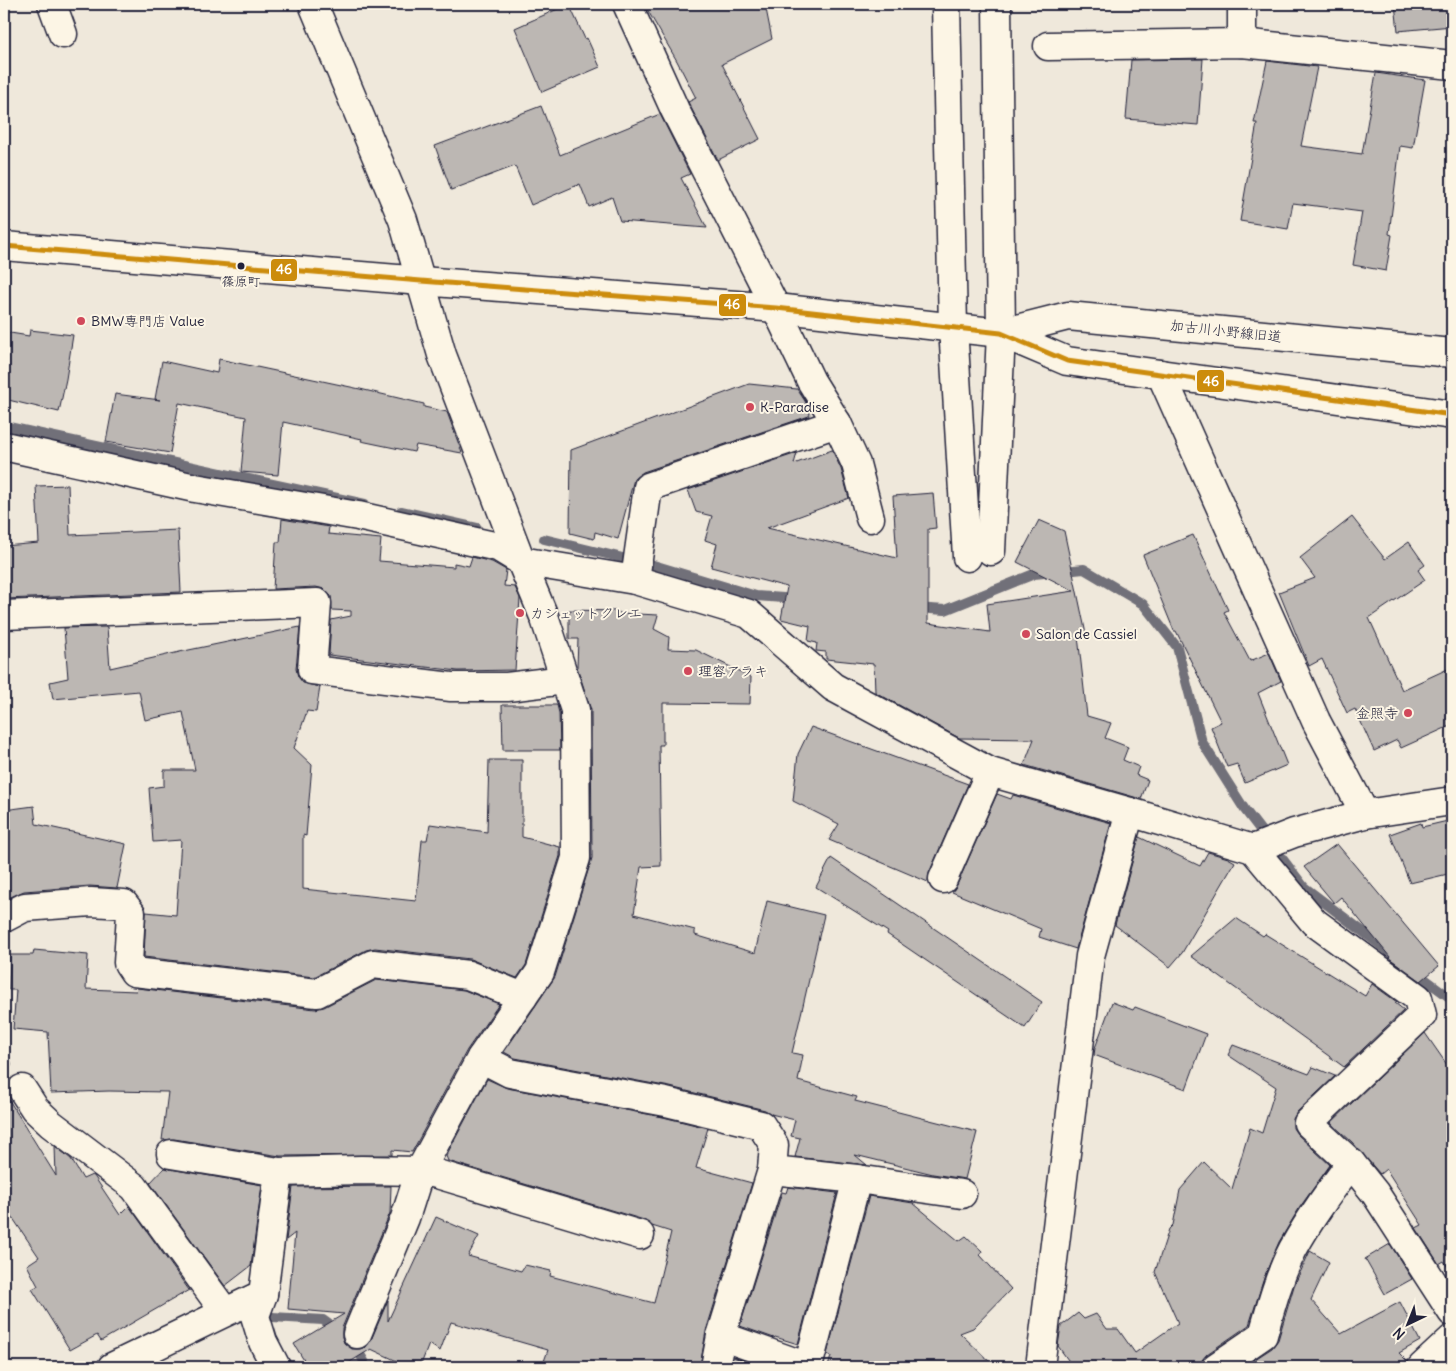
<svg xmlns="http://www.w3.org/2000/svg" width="1456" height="1371" viewBox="0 0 1456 1371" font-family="Delius,'Klee One',sans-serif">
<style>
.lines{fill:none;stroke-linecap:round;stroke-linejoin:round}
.stream{stroke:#716f79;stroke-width:10}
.building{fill:#bcb7b3;stroke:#22223b}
.street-casing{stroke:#22223b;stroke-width:31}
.secondary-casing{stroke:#22223b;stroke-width:31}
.street{stroke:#fcf5e5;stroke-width:28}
.secondary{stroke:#fcf5e5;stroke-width:28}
.bus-1-casing{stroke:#fcf5e5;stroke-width:9}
.bus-1{stroke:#cc8c0c;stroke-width:5}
.bus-dot{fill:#22223b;stroke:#fcf5e5;stroke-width:2}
.poi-dot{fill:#d1495b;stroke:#fcf5e5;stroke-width:2}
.labels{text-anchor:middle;stroke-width:4;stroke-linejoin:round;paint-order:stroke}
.bus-label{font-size:13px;fill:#22223b;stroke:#fcf5e5}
.poi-label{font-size:14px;fill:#22223b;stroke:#fcf5e5;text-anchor:start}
.street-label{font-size:14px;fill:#22223b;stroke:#fcf5e5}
.line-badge{stroke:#fcf5e5;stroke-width:2}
.badge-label{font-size:14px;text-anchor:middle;font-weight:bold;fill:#fff}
</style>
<rect width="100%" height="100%" fill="#efe8db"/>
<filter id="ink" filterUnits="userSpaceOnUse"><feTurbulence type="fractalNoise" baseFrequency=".02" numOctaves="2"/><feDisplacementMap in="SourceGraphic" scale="10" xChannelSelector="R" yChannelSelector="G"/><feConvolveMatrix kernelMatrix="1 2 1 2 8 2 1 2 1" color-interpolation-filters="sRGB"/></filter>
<g filter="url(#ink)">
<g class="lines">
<g class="stream">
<polyline points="4,426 365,504"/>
<polyline points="401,511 477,528"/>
<polyline points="544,539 627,559"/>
<polyline points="650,564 756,596 797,599"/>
<polyline points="916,608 945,610 1034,574 1084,569 1143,604 1177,647 1202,742 1245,810 1304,887 1391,953"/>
<polyline points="1414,971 1452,999"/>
<polyline points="4,1064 7,1064"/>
<polyline points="256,1316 323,1320 352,1341 364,1361"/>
</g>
</g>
<g class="building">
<polygon points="569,4 585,39 587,38 600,67 542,92 515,28"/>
<polygon points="644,4 765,4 772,39 722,64 760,139 718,160 688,102 696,98 677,61"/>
<polygon points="1395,4 1452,4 1452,26 1398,31"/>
<polygon points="1203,59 1198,125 1126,119 1131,60"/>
<polygon points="1267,61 1317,67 1301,146 1362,154 1376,73 1425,80 1413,148 1400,146 1389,234 1392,235 1386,271 1353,265 1362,212 1293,203 1288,229 1240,221 1257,123 1254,123"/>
<polygon points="541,106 560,155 660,114 690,174 681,178 707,228 620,221 612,197 589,207 580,184 531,205 515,166 451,190 435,146"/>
<polygon points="30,330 73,335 66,379 59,412 4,399 4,332 29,336"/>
<polygon points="219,359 360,389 424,404 424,407 447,412 462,453 416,445 414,452 361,441 362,439 283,422 278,475 241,472 246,417 179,403 170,453 106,442 115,394 160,400 155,399 162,361 217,373"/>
<polygon points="749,384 797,389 805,401 810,414 809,416 643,472 634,479 618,539 595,532 594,539 570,533 571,450"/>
<polygon points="832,450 841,469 849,498 767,528 897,558 893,496 933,493 936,528 928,529 928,623 990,632 987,604 1074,591 1017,562 1039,520 1064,531 1086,634 1078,636 1087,716 1111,723 1105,738 1128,747 1123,760 1139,767 1136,775 1148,780 1141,799 1024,765 1034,739 959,738 875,692 874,664 826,659 826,652 816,651 817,643 808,641 810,626 781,619 787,587 711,567 717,544 705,540 712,516 696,512 688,490 797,453 794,464"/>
<polygon points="68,485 70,535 178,530 181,592 4,599 4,546 39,543 36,486"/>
<polygon points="1352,517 1385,559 1409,542 1425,565 1418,570 1425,580 1369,618 1402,690 1452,667 1452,725 1401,748 1397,740 1374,751 1355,709 1347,713 1322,659 1309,666 1279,592 1315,578 1300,558"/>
<polygon points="282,519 329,527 328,534 381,539 379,561 454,567 454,563 469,566 472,557 492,562 506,570 504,586 515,587 520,598 515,670 458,671 329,655 331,620 351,616 351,611 332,610 331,596 324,589 316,587 273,589 276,542 280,542"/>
<polygon points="1193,535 1228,610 1224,612 1250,661 1269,653 1281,681 1258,693 1287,765 1245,783 1237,764 1227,767 1211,727 1221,722 1176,631 1174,631 1143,555"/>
<polygon points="569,610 618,611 618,613 658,615 654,629 669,637 668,649 696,650 751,677 750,704 663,703 663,745 659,745 661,866 641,867 634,914 695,930 695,935 755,953 767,901 824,915 792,1053 803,1055 798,1081 857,1097 855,1101 977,1132 965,1179 933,1174 855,1155 867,1165 795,1157 800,1138 791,1136 795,1120 771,1114 765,1110 670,1087 515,1058 504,1052 555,977 592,858 591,710 577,667 578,639 569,639"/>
<polygon points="107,627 110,668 184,651 300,627 296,669 298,676 303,683 320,687 316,712 307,711 294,748 312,765 306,836 303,835 303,889 416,901 422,840 427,840 430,824 487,832 489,760 522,760 522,837 560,847 560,856 526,965 517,978 470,959 375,948 366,950 314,977 144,957 146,912 176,915 181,840 153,842 149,788 164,786 164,770 195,770 183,712 145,720 139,691 53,699 50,682 68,678 64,628"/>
<polygon points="502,705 557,705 559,713 560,750 503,750"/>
<polygon points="811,727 968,784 929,873 928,882 829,840 839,824 793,801 798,754"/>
<polygon points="997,794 1011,799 1013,795 1111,823 1076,949 1039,937 1041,929 952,892 957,885"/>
<polygon points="34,806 36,824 126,844 117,888 90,886 24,891 4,900 4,810"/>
<polygon points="1452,820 1452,873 1410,883 1390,834 1421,823 1422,827"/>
<polygon points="1139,837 1200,866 1208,852 1228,858 1235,862 1182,953 1170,967 1115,925"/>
<polygon points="1337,844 1439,966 1421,981 1389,958 1390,957 1341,897 1334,903 1304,867"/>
<polygon points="831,858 1042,1002 1025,1028 887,934 888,932 816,887"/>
<polygon points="1236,918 1263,936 1265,934 1365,996 1372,984 1397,1002 1395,1003 1404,1010 1344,1067 1191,956"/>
<polygon points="34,950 88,955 86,989 136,991 137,988 315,1009 324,1007 376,980 464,990 499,1004 467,1050 412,1152 392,1150 392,1155 280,1156 174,1139 162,1140 168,1092 109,1091 51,1093 48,1032 13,1029 16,990 9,990 10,955 33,955"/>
<polygon points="1112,1002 1133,1010 1135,1007 1206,1034 1186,1089 1094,1055 1095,1048"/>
<polygon points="1425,1033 1452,1072 1452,1274 1444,1261 1439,1264 1416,1228 1422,1225 1386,1169 1380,1174 1352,1142 1331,1123"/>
<polygon points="1233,1045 1309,1074 1313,1067 1335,1076 1297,1112 1293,1119 1293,1128 1297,1134 1330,1165 1300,1207 1279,1242 1265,1275 1249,1325 1207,1354 1202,1360 1201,1367 1073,1367 1058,1346 1061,1326 1078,1313 1084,1319 1096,1314 1107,1329 1118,1329 1135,1353 1178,1323 1155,1272 1169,1229 1173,1225 1180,1190 1204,1162 1232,1189 1250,1128 1262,1133 1276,1087 1228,1055"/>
<polygon points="487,1079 507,1088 663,1117 708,1128 696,1168 752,1183 706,1331 700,1367 542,1367 548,1350 451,1322 440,1351 429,1344 420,1367 410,1367 371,1349 342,1367 308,1367 294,1344 344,1314 288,1309 295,1233 286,1240 293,1187 391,1186 390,1213 342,1328 342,1337 344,1343 352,1349 360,1349 366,1347 371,1340 388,1300 388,1321 436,1217 479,1236 468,1256 521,1271 525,1265 551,1271 550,1276 654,1303 671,1232 652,1226 644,1220 448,1161 446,1156"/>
<polygon points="4,1092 56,1176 55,1146 71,1159 83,1179 92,1175 94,1176 120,1215 129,1206 189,1290 101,1341 97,1335 70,1350 32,1289 38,1286 27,1265 39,1257 4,1205"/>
<polygon points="164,1168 262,1185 251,1266 225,1286 150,1183"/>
<polygon points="788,1187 837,1193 798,1344 775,1337 774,1338 740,1326 782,1192 786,1193"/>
<polygon points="869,1196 913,1203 959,1241 966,1236 982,1251 980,1255 1011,1289 973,1328 960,1333 995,1367 828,1367 831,1356 827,1354"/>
<polygon points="1390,1244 1412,1279 1385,1294 1365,1259"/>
<polygon points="1310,1251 1329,1262 1311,1300 1341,1334 1400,1302 1420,1341 1399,1353 1408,1362 1407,1367 1243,1367 1272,1348 1278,1340 1294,1286"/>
<polygon points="733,1357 762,1367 731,1367"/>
</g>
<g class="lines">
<defs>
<g id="street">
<polyline points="52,4 63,34"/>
<polyline points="313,4 403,220 442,355 521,561 635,580 749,614 833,687 990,772 1130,812 1253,849 1314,922 1418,998 1422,1015 1308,1123 1351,1163 1375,1193 1452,1312"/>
<polyline points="627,4 675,110 776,308 811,381 837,423 856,464 870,518"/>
<polyline points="1242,4 1242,43"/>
<polyline points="1048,46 1242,43 1452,65"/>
<polyline points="1161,374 1316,721 1365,814"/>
<polyline points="4,446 195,488 358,516 498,547 521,561 545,619 575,710 576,858 540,972 481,1058 420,1171 405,1218 357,1334"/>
<polyline points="635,580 648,487 837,423"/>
<polyline points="4,615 317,603 312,670 451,687 507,687 565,680"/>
<polyline points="1253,849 1294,833 1365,814 1452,801"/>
<polyline points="943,879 990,772"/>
<polyline points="4,918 25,907 91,902 124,904 131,913 128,963 134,972 317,993 373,964 468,975 523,997"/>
<polyline points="481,1058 510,1073 666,1102 761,1125 774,1145 772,1170 857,1179 962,1194"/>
<polyline points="22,1089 35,1109 51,1124 134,1187 225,1312"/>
<polyline points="171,1154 279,1172 361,1170 420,1171 437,1174 640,1235"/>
<polyline points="772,1170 721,1336 808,1367 857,1179"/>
<polyline points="263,1294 255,1316 263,1342 276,1367"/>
<polyline points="112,1367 263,1294 279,1172"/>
<polyline points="715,1367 721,1336"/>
<polyline points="1040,1367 1090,956 1130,812"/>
<path d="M1216,1367L1263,1335C1271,1306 1279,1276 1293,1249C1310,1218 1330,1191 1351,1163"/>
<polyline points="1422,1367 1452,1339"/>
</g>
<g id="secondary">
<polyline points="946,4 953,327 967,557"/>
<polyline points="4,246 421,281 776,308 1001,333 1067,361 1452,415"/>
<polyline points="1001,333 1068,316 1452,353"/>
<polyline points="991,551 1001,333 997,4"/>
</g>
</defs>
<use href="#street" class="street-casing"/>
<use href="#secondary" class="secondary-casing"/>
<use href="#street" class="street"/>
<use href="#secondary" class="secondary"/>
<defs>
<polyline id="bus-1" points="4,246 421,281 776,308 1001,333 1067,361 1452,415"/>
</defs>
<use href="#bus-1" class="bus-1-casing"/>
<use href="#bus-1" class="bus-1"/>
</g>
</g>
<circle class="bus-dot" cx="241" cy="266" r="4.5"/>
<g class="poi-dot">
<circle cx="81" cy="321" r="5"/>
<circle cx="750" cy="407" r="5"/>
<circle cx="520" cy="613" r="5"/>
<circle cx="1026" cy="634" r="5"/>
<circle cx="688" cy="671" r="5"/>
<circle cx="1408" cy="713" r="5"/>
</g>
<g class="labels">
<g class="bus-label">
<text x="241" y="286">篠原町</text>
</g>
<g class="poi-label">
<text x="91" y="326">BMW専門店 Value</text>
<text x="760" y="412">K-Paradise</text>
<text x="530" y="618">カシェットクレエ</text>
<text x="1036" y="639">Salon de Cassiel</text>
<text x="698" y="676">理容アラキ</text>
<text x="1398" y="718" text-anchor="end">金照寺</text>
</g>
<g class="street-label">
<text transform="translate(1226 331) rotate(6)" y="5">加古川小野線旧道</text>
</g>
</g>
<g class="line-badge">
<rect x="270" y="258" width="28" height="24" rx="5" fill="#cc8c0c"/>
<rect x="718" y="293" width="29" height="24" rx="5" fill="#cc8c0c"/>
<rect x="1196" y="369" width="29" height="24" rx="5" fill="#cc8c0c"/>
</g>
<g class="badge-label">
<text x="284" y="274">46</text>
<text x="732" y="309">46</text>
<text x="1211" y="386">46</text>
</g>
<rect width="1456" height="1371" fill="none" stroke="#fcf5e5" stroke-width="20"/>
<rect x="10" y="10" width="1436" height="1351" fill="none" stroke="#22223b" stroke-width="2" filter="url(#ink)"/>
<g transform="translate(1408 1324) rotate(223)" stroke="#fcf5e5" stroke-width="4" paint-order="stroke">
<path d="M0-4L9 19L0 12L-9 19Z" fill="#22223b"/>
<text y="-8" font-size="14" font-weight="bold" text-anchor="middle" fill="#22223b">N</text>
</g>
</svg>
